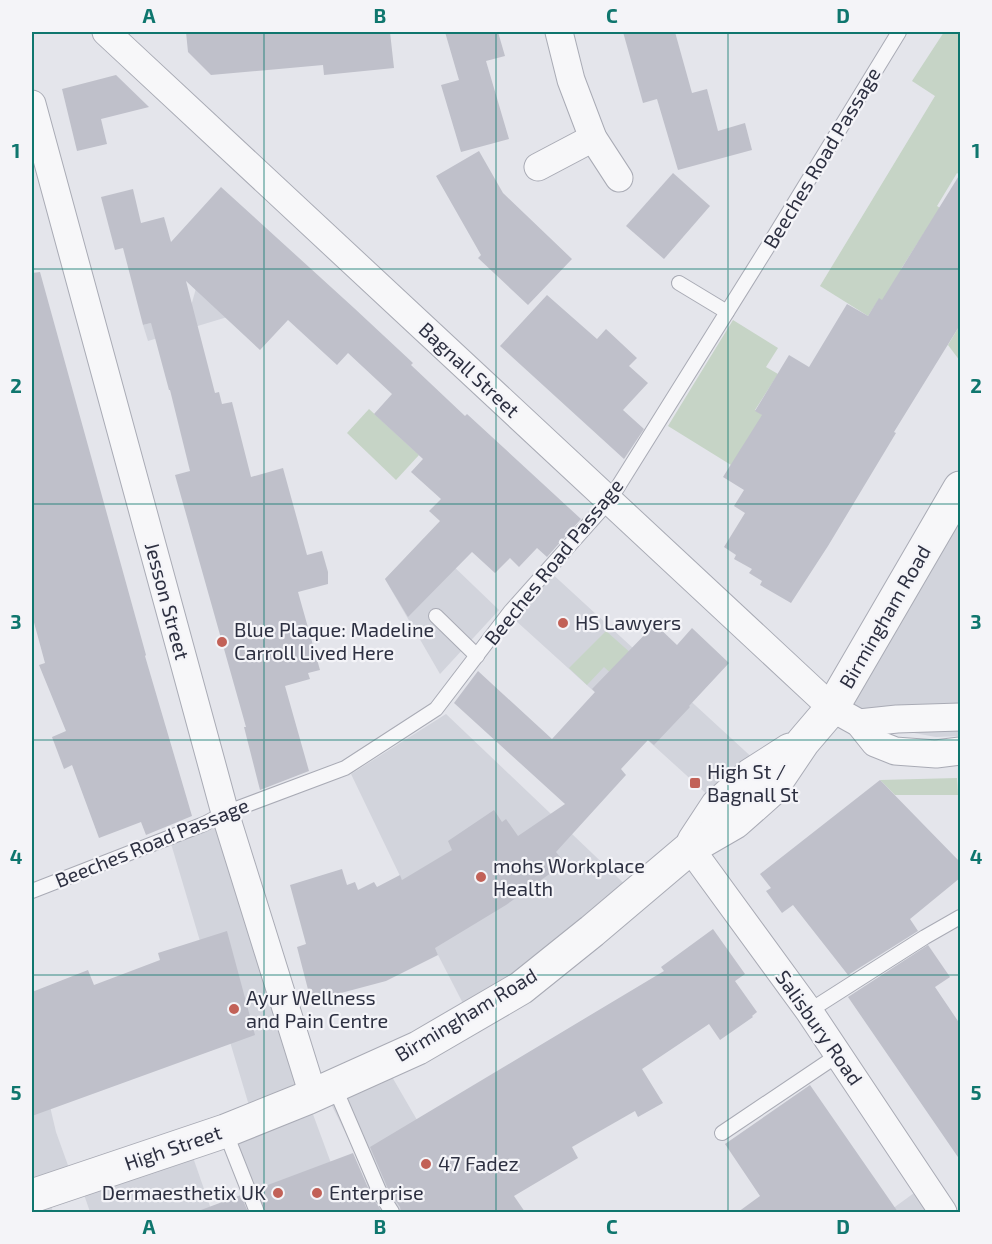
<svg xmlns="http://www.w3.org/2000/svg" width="992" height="1244" viewBox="0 0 992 1244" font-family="'Exo 2',sans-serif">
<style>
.built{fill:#d2d4dc}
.green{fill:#c6d4c6}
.building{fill:#bfc0ca}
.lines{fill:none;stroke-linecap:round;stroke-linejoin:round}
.service-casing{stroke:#a9abb5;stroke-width:16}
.minor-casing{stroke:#a9abb5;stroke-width:29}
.tertiary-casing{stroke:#a9abb5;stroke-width:35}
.service{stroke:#f7f7f9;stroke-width:14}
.minor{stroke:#f7f7f9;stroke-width:27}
.tertiary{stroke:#f7f7f9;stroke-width:33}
.grid{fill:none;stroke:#0f766e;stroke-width:1.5;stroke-opacity:0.55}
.poi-dot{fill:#c26157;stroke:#f4f4f8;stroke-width:2}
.labels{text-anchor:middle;stroke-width:4.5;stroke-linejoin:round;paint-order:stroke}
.street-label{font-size:20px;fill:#2d3041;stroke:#f4f4f8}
.poi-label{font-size:20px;fill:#2d3041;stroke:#f4f4f8;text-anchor:start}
.neatline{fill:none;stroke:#0f766e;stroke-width:2}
.grid-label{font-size:20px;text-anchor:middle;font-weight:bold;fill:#0f766e}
</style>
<rect width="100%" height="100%" fill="#e4e5eb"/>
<g class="built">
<polygon points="199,278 234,315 148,341 143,325 189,313"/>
<polygon points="960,488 960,736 936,737 859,723 832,708"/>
<polygon points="424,538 499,610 440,674 385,579"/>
<polygon points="548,570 769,773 727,813 685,774 515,620 510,612"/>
<polygon points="446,714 635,894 470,1017 438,955 351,774"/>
<polygon points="225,813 307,1098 349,1212 257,1212 225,1131 253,1119 169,837"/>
<polygon points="32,1030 56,1132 74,1182 46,1191 53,1212 32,1212"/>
<polygon points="384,1063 417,1120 438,1212 377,1212 355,1152 324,1090"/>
<polygon points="188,1143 212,1212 90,1212 79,1180"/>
<polygon points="925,1185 943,1212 888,1212"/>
</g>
<g class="green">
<polygon points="944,32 960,32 960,175 957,173 937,206 959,220 924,233 901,269 904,315 879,299 868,316 820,286 935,96 912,81"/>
<polygon points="733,320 778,348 766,367 778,374 755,410 766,417 731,465 668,426"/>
<polygon points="960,325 960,361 948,345"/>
<polygon points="369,409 419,455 396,480 347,433"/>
<polygon points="606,631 660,679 641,701 604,667 587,685 569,668"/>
<polygon points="957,778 958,795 895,795 880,780"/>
</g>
<g class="building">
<polygon points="186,32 390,32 394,68 324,75 323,65 211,75 188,52"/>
<polygon points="445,32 498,32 505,56 486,61 509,139 461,152 441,85 459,80"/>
<polygon points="623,32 675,32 692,93 707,89 718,131 745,123 752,150 678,170 657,99 643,103"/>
<polygon points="116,75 149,107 101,119 107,144 77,151 62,89"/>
<polygon points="479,151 503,193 572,259 528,305 478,258 481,255 436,176"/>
<polygon points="673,173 710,206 664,259 626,226"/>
<polygon points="960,174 960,325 894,432 896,433 828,546 791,603 760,585 762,581 749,573 752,569 734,559 736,555 724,547 745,513 734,506 744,490 723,477 762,415 755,411 789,355 809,367 847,304 868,316 879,298 882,300"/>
<polygon points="221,187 354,308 413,363 411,365 465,416 467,414 581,519 547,557 537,548 519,567 510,558 495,573 472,552 408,617 385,579 440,521 429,511 441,499 411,472 423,459 374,414 392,394 348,353 337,365 288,320 260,350 186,281 215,393 219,392 222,404 232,402 251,477 283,468 307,555 322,551 328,572 328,584 298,592 320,670 308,673 310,679 285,686 309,771 260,790 244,727 246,727 175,475 190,471 170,390 169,390 151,323 143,325 123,248 115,250 101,197 133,189 141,223 164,217 171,242"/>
<polygon points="40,272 146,655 145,656 192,816 146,835 141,822 99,838 72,765 64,769 52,737 66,731 39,665 45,663 32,615 32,273"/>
<polygon points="547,295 597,339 606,329 637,358 629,366 648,383 623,410 644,429 624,459 500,346"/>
<polygon points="655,624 677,645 692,628 729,663 689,706 690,707 654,745 648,740 621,769 626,775 556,852 565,863 506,905 435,948 438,955 386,981 311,1001 297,947 306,944 290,885 342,869 347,885 355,882 358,890 374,882 377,887 400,875 402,880 452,850 448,841 494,810 502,822 506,819 518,836 565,804 454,703 478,671 552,739 595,692 592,689"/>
<polygon points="880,780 960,862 960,878 910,919 918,931 848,975 793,905 782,913 766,891 771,888 760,874"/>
<polygon points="713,929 745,974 735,981 757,1012 752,1016 753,1017 720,1040 709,1024 642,1069 663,1103 638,1117 635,1111 572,1147 578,1158 514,1196 525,1212 401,1212 400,1207 388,1189 370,1147 664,971 661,967"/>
<polygon points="227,931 255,1035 32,1116 32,992 88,970 94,985 160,960 158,953"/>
<polygon points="928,945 950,977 935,987 960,1024 960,1160 848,997"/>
<polygon points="810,1085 898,1212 738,1212 760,1196 725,1144"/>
<polygon points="353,1153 372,1197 382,1212 266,1212 257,1189"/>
<polygon points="241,1195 248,1212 202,1212 201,1210"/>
</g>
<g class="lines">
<defs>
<g id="service">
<polyline points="679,283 727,312"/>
<polyline points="436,616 477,656"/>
<polyline points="32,891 204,824 225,813 345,768 436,709 510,612 609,501 767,248 899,32"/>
<polyline points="809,1011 925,937 960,917"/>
<polyline points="334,1086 380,1193 392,1212"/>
<polyline points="225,1131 257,1212"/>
<polyline points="722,1133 838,1055"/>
</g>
<g id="minor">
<polyline points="106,32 832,708 859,723 875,743 895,751 936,754 960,751"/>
<polyline points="559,32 571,80 593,138 619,178"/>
<polyline points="32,104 225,813 313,1095"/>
<polyline points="538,167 593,138"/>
<polyline points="859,723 897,719 960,717"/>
<polyline points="690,848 809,1011 943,1212"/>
</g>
<g id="tertiary">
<polyline points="694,841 717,806 751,775 790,750"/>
<polyline points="32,1196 225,1131 307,1098 418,1048 521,988 592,931 690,848 735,822 770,791 803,742 832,708 960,488"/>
</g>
</defs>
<use href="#service" class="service-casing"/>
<use href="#minor" class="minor-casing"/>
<use href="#tertiary" class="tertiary-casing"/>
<use href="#service" class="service"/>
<use href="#minor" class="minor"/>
<use href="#tertiary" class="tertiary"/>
</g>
<path class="grid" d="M264,32V1212M496,32V1212M728,32V1212M32,269H960M32,504H960M32,740H960M32,975H960"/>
<g class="poi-dot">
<circle cx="563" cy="623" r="6"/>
<circle cx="222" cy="642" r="6"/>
<rect x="689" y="777" width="12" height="12" rx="3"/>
<circle cx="481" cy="877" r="6"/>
<circle cx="234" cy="1009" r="6"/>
<circle cx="426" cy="1164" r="6"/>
<circle cx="278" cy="1193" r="6"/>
<circle cx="317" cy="1193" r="6"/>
</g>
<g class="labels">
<g class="street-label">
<text transform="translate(822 158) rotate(-59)" y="7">Beeches Road Passage</text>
<text transform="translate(469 370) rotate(43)" y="7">Bagnall Street</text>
<text transform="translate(554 562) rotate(-51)" y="7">Beeches Road Passage</text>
<text transform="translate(167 601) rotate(75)" y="7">Jesson Street</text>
<text transform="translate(885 617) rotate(-60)" y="7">Birmingham Road</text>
<text transform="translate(152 843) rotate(-22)" y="7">Beeches Road Passage</text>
<text transform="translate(466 1015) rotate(-31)" y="7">Birmingham Road</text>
<text transform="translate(819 1028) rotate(55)" y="7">Salisbury Road</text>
<text transform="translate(173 1148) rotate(-19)" y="7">High Street</text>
</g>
<g class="poi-label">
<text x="575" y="630">HS Lawyers</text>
<text x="234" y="637">Blue Plaque: Madeline<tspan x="234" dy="23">Carroll Lived Here</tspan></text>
<text x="707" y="779">High St /<tspan x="707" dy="23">Bagnall St</tspan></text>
<text x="493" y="873">mohs Workplace<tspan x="493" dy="23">Health</tspan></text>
<text x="246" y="1005">Ayur Wellness<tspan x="246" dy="23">and Pain Centre</tspan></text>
<text x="438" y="1171">47 Fadez</text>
<text x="266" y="1200" text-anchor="end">Dermaesthetix UK</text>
<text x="329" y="1200">Enterprise</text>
</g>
</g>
<rect width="992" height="1244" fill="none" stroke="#f4f4f8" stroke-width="66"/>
<rect x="33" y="33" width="926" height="1178" class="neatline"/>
<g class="grid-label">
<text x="149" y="23">A</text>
<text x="380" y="23">B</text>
<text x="612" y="23">C</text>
<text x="843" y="23">D</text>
<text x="16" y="158">1</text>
<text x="976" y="158">1</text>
<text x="16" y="393">2</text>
<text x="976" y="393">2</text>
<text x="16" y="629">3</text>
<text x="976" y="629">3</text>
<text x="16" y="864">4</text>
<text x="976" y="864">4</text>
<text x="16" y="1100">5</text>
<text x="976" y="1100">5</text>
<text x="149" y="1234">A</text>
<text x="380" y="1234">B</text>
<text x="612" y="1234">C</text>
<text x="843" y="1234">D</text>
</g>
</svg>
